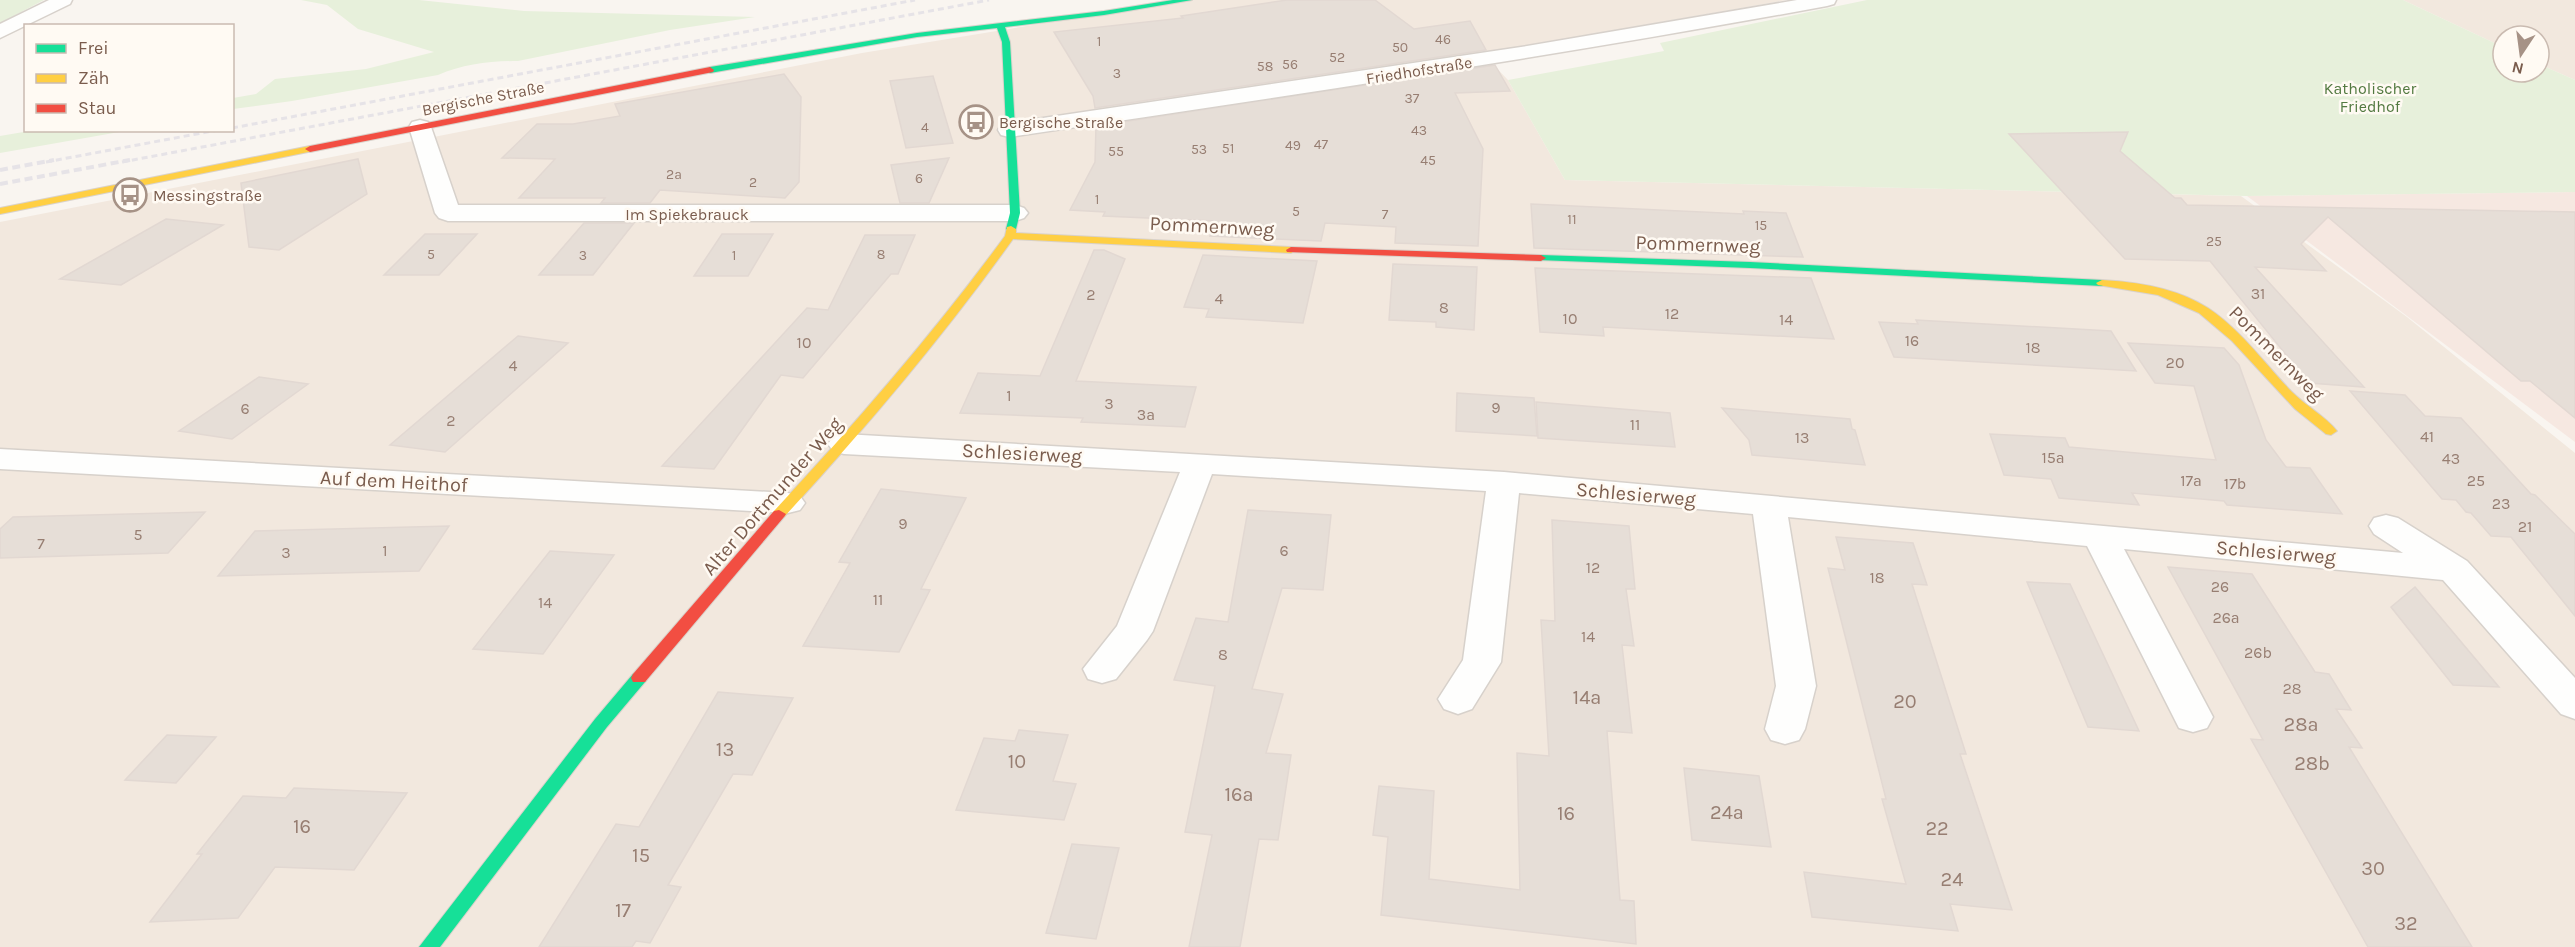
<svg xmlns="http://www.w3.org/2000/svg" width="2575" height="947" viewBox="0 0 2575 947" font-family="Karla,sans-serif">
<style>
.residential{fill:#f2e8de}
.commercial{fill:#f6e8e1}
.green{fill:#e7f0db}
.building{fill:#e6ded7;stroke:#e2d8d2;stroke-width:1.5}
.lines{fill:none;stroke-linecap:round;stroke-linejoin:round}
.street-casing{stroke:#d7d1cb;stroke-width:3}
.fast-casing{stroke:#d9d2cb;stroke-width:2}
.slow-casing{stroke:#d9d2cb;stroke-width:2}
.jam-casing{stroke:#d9d2cb;stroke-width:2}
.street{fill:#fefefd;fill-rule:evenodd}
.fast{fill:#16e098;fill-rule:evenodd}
.slow{fill:#ffcf43;fill-rule:evenodd}
.jam{fill:#f24e42;fill-rule:evenodd}
.rail-far1{stroke:#e6e3e7;stroke-width:3;stroke-dasharray:6 4;stroke-linecap:butt}
.rail{stroke:#e6e3e7;stroke-width:4;stroke-dasharray:8 4.5;stroke-linecap:butt}
.labels{text-anchor:middle;stroke-width:5;stroke-linejoin:round;paint-order:stroke}
.far-number-label{font-size:14px;fill:#977e72}
.far-street-label{font-size:16px;fill:#7a5c4d;stroke:#fffaf3}
.far-park-label{font-size:16px;fill:#537a41;stroke:#fffaf3}
.far-poi-label{font-size:16px;fill:#7a5c4d;stroke:#fffaf3;text-anchor:start}
.number-label{font-size:16px;fill:#977e72}
.street-label{font-size:20px;fill:#7a5c4d;stroke:#fffaf3}
.near-number-label{font-size:20px;fill:#977e72}
</style>
<rect width="100%" height="100%" fill="#f9f5f0"/>
<g class="residential">
<polygon points="1185,0 1787,0 1482,53 1508,80 1565,180 2241,196 2407,317 2575,453 2575,947 0,947 0,222 862,53"/>
<polygon points="2403,0 2575,0 2575,80 2539,64 2539,36 2503,36 2503,47"/>
</g>
<polygon class="commercial" points="2575,192 2575,442 2247,196"/>
<g class="green">
<polygon points="0,0 44,0 0,23"/>
<path d="M301,0H419L524,11L755,17L670,30L518,61C491,61 463,64 438,75L292,101L233,109V98L256,94L275,79L366,69L434,52L358,29L327,5Z"/>
<polygon points="1867,0 2403,0 2503,47 2503,72 2539,72 2539,64 2575,80 2575,192 2247,196 1565,180 1508,80 1664,51 1660,43"/>
<polygon points="35,130 125,130 125,131 0,153 0,136"/>
</g>
<g class="building">
<polygon points="1287,0 1375,0 1414,29 1470,21 1486,50 1095,108 1093,96 1054,32 1183,18 1181,16"/>
<polygon points="1495,65 1510,91 1455,93 1483,149 1478,246 1395,243 1396,227 1325,223 1321,241 1210,236 1215,221 1103,216 1105,212 1070,210 1095,162 1096,126"/>
<polygon points="784,74 801,97 799,182 785,198 660,190 650,203 601,203 605,198 519,198 555,159 502,158 537,124 573,124 620,116 615,104"/>
<polygon points="933,76 953,143 906,148 890,81"/>
<polygon points="2128,132 2120,151 2175,198 2181,198 2187,205 2575,212 2575,418 2530,381 2521,381 2328,217 2301,244 2326,271 2255,267 2364,387 2309,383 2210,261 2125,259 2009,134"/>
<polygon points="949,158 929,203 900,203 891,165"/>
<polygon points="358,159 367,194 279,250 249,247 241,183"/>
<polygon points="1531,204 1744,214 1743,211 1786,213 1803,257 1534,248"/>
<polygon points="166,219 223,225 121,285 60,279"/>
<polygon points="584,223 634,223 593,275 539,275"/>
<polygon points="425,234 477,234 439,275 384,275"/>
<polygon points="722,234 773,234 748,276 694,276"/>
<polygon points="865,235 915,235 898,274 891,274 803,378 781,375 714,469 662,466 807,308 828,310"/>
<polygon points="1094,250 1104,250 1125,259 1076,381 1196,387 1185,427 1081,422 1083,418 960,413 978,373 1040,376"/>
<polygon points="1203,255 1317,261 1303,323 1206,317 1209,309 1184,307"/>
<polygon points="1393,264 1477,267 1474,330 1436,327 1436,322 1389,320"/>
<polygon points="1535,268 1811,278 1834,339 1603,327 1604,336 1540,332"/>
<polygon points="1916,320 2111,331 2136,371 1894,357 1879,322 1918,324"/>
<polygon points="518,336 568,343 445,452 390,445"/>
<polygon points="2128,343 2224,348 2239,365 2266,440 2286,467 2310,468 2342,514 2227,505 2224,501 2132,493 2139,505 2059,498 2051,479 2004,475 1990,434 2065,438 2069,447 2216,460 2194,386 2155,383"/>
<polygon points="259,377 308,384 232,439 179,431"/>
<polygon points="2350,391 2405,395 2425,416 2461,418 2531,494 2535,495 2575,534 2575,616 2511,537 2491,536 2471,513 2466,512 2456,500 2442,499"/>
<polygon points="1457,393 1534,398 1537,436 1456,431"/>
<polygon points="1536,402 1670,413 1675,447 1538,438"/>
<polygon points="1722,408 1850,419 1852,429 1855,430 1865,465 1752,455 1749,440"/>
<polygon points="881,489 966,498 921,589 930,590 899,652 803,646 850,563 839,562"/>
<polygon points="1248,510 1331,515 1323,590 1282,588 1252,689 1283,694 1266,753 1291,755 1278,840 1259,839 1240,947 1189,947 1212,835 1185,832 1215,686 1174,680 1196,618 1228,622"/>
<polygon points="205,512 168,553 0,558 0,529 13,517"/>
<polygon points="1552,520 1629,526 1635,589 1626,589 1634,646 1622,645 1632,733 1607,731 1620,900 1634,901 1636,944 1381,915 1388,837 1373,835 1379,786 1434,791 1429,879 1520,890 1517,753 1549,756 1541,620 1555,621"/>
<polygon points="449,526 419,571 218,576 255,531"/>
<polygon points="1836,537 1913,543 1927,585 1912,584 1966,754 1960,754 2012,910 1950,904 1958,931 1812,917 1804,872 1906,884 1882,799 1886,799 1828,568 1845,570"/>
<polygon points="550,551 614,555 543,654 473,649"/>
<polygon points="2168,567 2252,574 2315,672 2329,674 2351,710 2336,709 2362,748 2349,747 2472,947 2368,947 2251,739 2263,740"/>
<polygon points="2027,582 2070,584 2139,731 2088,727"/>
<polygon points="2415,587 2499,687 2453,685 2391,607"/>
<polygon points="718,692 793,698 752,775 733,774 668,885 681,887 650,943 636,941 632,947 539,947 616,824 639,827"/>
<polygon points="1019,730 1068,735 1053,781 1076,784 1064,820 956,810 984,738 1015,741"/>
<polygon points="167,735 216,737 176,783 125,780"/>
<polygon points="1684,768 1759,776 1771,847 1692,840"/>
<polygon points="294,788 407,793 354,870 275,867 238,918 150,922 202,854 197,854 243,796 286,798"/>
<polygon points="1072,844 1119,848 1096,939 1046,933"/>
</g>
<g class="lines">
<defs>
<g id="street">
<polygon points="49,0 72,0 70,4 0,38 0,24"/>
<path d="M1797,0H1836L1834,4L1827,6C1555,56 1282,97 1009,137L1001,135L998,130L1001,125L1009,123L1521,47Z"/>
<polygon points="420,120 428,122 431,127 458,205 1015,205 1024,208 1028,213 1024,218 1015,221 448,221 439,218 435,213 409,127 412,122"/>
<polygon points="844,434 1504,472 2403,553 2374,534 2369,526 2374,518 2386,515 2398,518 2467,561 2575,678 2575,719 2561,714 2443,580 2124,549 2213,717 2207,728 2193,732 2179,728 2087,546 1788,517 1816,686 1805,729 1799,740 1785,744 1771,740 1765,729 1776,686 1753,514 1519,493 1501,662 1472,709 1458,714 1444,709 1438,699 1463,660 1486,491 1212,474 1153,631 1147,640 1116,679 1102,683 1088,679 1083,669 1117,626 1180,472 844,454 833,451 828,444 833,437"/>
<polygon points="0,449 788,493 800,496 805,503 800,510 788,513 0,469"/>
</g>
<g id="fast">
<polygon points="1173,0 1192,0 1104,15 1005,27 1010,42 1020,213 1016,229 1011,232 1006,229 1010,213 1002,42 997,28 917,37 710,73 706,70 710,67 917,33 1104,11"/>
<polygon points="1541,255 1750,262 2102,280 2108,283 2102,286 1750,268 1537,260 1537,256"/>
<polygon points="639,672 645,674 647,678 645,682 607,727 440,947 419,947 595,719 633,674"/>
</g>
<g id="slow">
<polygon points="310,146 315,149 313,151 0,214 0,208"/>
<path d="M1011,226L1016,229V233L1291,247L1296,250L1291,253L1013,239C943,337 865,429 784,517H774L772,514L774,511C856,423 934,333 1005,236L1007,227Z"/>
<path d="M2102,280C2138,282 2177,288 2208,308C2241,330 2265,364 2292,392C2306,406 2325,416 2337,431L2331,435L2326,434L2295,409L2232,341L2199,313L2158,295L2098,285L2096,283Z"/>
</g>
<g id="jam">
<polygon points="710,67 714,70 713,72 310,152 305,149 310,146"/>
<polygon points="1291,247 1541,255 1546,258 1541,261 1287,252 1286,250"/>
<polygon points="779,510 786,514 784,517 645,682 633,682 631,678 633,674 774,511"/>
</g>
</defs>
<use href="#street" class="street-casing"/>
<use href="#fast" class="fast-casing"/>
<use href="#slow" class="slow-casing"/>
<use href="#jam" class="jam-casing"/>
<use href="#street" class="street"/>
<use href="#fast" class="fast"/>
<use href="#slow" class="slow"/>
<use href="#jam" class="jam"/>
<g class="rail-far1">
<polyline points="232,128 915,0"/>
<polyline points="46,162 218,130"/>
<polyline points="122,162 989,0"/>
</g>
<g class="rail">
<polyline points="0,170 54,160"/>
<polyline points="0,184 130,160"/>
</g>
</g>
<defs>
<symbol id="bus-ring" viewBox="-11 -11 22 22"><circle r="9.5" fill="#fffaf3" stroke="#a69286" stroke-width="1.5"/><path d="M-5-6H5V4H4V6H2V4H-2V6H-4V4H-5ZM-3.5-4V0h7V-4ZM-3.5 1.2v1.5H-2V1.2ZM2 1.2v1.5H3.5V1.2Z" fill="#a69286"/></symbol>
</defs>
<g fill-rule="evenodd">
<use href="#bus-ring" x="957" y="103" width="38" height="38"/>
<use href="#bus-ring" x="111" y="176" width="38" height="38"/>
</g>
<g class="labels">
<g class="far-number-label">
<text x="1443" y="44">46</text>
<text x="1099" y="46">1</text>
<text x="1400" y="52">50</text>
<text x="1337" y="62">52</text>
<text x="1290" y="69">56</text>
<text x="1265" y="71">58</text>
<text x="1117" y="78">3</text>
<text x="1412" y="103">37</text>
<text x="925" y="132">4</text>
<text x="1419" y="135">43</text>
<text x="1321" y="149">47</text>
<text x="1293" y="150">49</text>
<text x="1228" y="153">51</text>
<text x="1199" y="154">53</text>
<text x="1116" y="156">55</text>
<text x="1428" y="165">45</text>
<text x="674" y="179">2a</text>
<text x="919" y="183">6</text>
<text x="753" y="187">2</text>
<text x="1097" y="204">1</text>
<text x="1296" y="216">5</text>
<text x="1385" y="219">7</text>
<text x="1572" y="224">11</text>
<text x="1761" y="230">15</text>
<text x="2214" y="246">25</text>
<text x="431" y="259">5</text>
<text x="881" y="259">8</text>
<text x="583" y="260">3</text>
<text x="734" y="260">1</text>
</g>
<g class="far-street-label">
<text transform="translate(1419 70) rotate(-9)" y="6">Friedhofstraße</text>
<text transform="translate(483 98) rotate(-11)" y="6">Bergische Straße</text>
<text x="687" y="220">Im Spiekebrauck</text>
</g>
<g class="far-park-label">
<text x="2370" y="94">Katholischer<tspan x="2370" dy="18">Friedhof</tspan></text>
</g>
<g class="far-poi-label">
<text x="999" y="128">Bergische Straße</text>
<text x="153" y="201">Messingstraße</text>
</g>
<g class="number-label">
<text x="2258" y="299">31</text>
<text x="1091" y="300">2</text>
<text x="1219" y="304">4</text>
<text x="1444" y="313">8</text>
<text x="1672" y="319">12</text>
<text x="1570" y="324">10</text>
<text x="1786" y="325">14</text>
<text x="1912" y="346">16</text>
<text x="804" y="348">10</text>
<text x="2033" y="353">18</text>
<text x="2175" y="368">20</text>
<text x="513" y="371">4</text>
<text x="1009" y="401">1</text>
<text x="1109" y="409">3</text>
<text x="1496" y="413">9</text>
<text x="245" y="414">6</text>
<text x="1146" y="420">3a</text>
<text x="451" y="426">2</text>
<text x="1635" y="430">11</text>
<text x="2427" y="442">41</text>
<text x="1802" y="443">13</text>
<text x="2053" y="463">15a</text>
<text x="2451" y="464">43</text>
<text x="2191" y="486">17a</text>
<text x="2476" y="486">25</text>
<text x="2235" y="489">17b</text>
<text x="2501" y="509">23</text>
<text x="903" y="529">9</text>
<text x="2525" y="532">21</text>
<text x="138" y="540">5</text>
<text x="41" y="549">7</text>
<text x="385" y="556">1</text>
<text x="1284" y="556">6</text>
<text x="286" y="558">3</text>
<text x="1593" y="573">12</text>
<text x="1877" y="583">18</text>
<text x="2220" y="592">26</text>
<text x="878" y="605">11</text>
<text x="545" y="608">14</text>
<text x="2226" y="623">26a</text>
<text x="1588" y="642">14</text>
<text x="2258" y="658">26b</text>
<text x="1223" y="660">8</text>
<text x="2292" y="694">28</text>
</g>
<g class="street-label">
<text transform="translate(1212 226) rotate(3)" y="7">Pommernweg</text>
<text transform="translate(1698 244) rotate(2)" y="7">Pommernweg</text>
<text transform="translate(2277 353) rotate(45)" y="7">Pommernweg</text>
<text transform="translate(1022 453) rotate(3)" y="7">Schlesierweg</text>
<text transform="translate(394 481) rotate(3)" y="7">Auf dem Heithof</text>
<text transform="translate(1636 494) rotate(5)" y="7">Schlesierweg</text>
<text transform="translate(772 496) rotate(-49)" y="7">Alter Dortmunder Weg</text>
<text transform="translate(2276 552) rotate(5)" y="7">Schlesierweg</text>
</g>
<g class="near-number-label">
<text x="1587" y="704">14a</text>
<text x="1905" y="708">20</text>
<text x="2301" y="731">28a</text>
<text x="725" y="756">13</text>
<text x="1017" y="768">10</text>
<text x="2312" y="770">28b</text>
<text x="1239" y="801">16a</text>
<text x="1727" y="819">24a</text>
<text x="1566" y="820">16</text>
<text x="302" y="833">16</text>
<text x="1937" y="835">22</text>
<text x="641" y="862">15</text>
<text x="2373" y="875">30</text>
<text x="1952" y="886">24</text>
<text x="623" y="917">17</text>
<text x="2406" y="930">32</text>
</g>
</g>
<rect x="24" y="24" width="210" height="108" fill="#fffaf3" stroke="#cabbb1" stroke-width="1.5"/>
<rect x="36" y="44" width="30" height="9" fill="#16e098" stroke="#cabbb1" stroke-width="1.5"/>
<text x="78" y="54" font-size="18" fill="#7a5c4d">Frei</text>
<rect x="36" y="74" width="30" height="9" fill="#ffcf43" stroke="#cabbb1" stroke-width="1.5"/>
<text x="78" y="84" font-size="18" fill="#7a5c4d">Zäh</text>
<rect x="36" y="104" width="30" height="9" fill="#f24e42" stroke="#cabbb1" stroke-width="1.5"/>
<text x="78" y="114" font-size="18" fill="#7a5c4d">Stau</text>
<g transform="translate(2521 54) rotate(193)"><circle r="28" fill="#fffaf3" stroke="#cabbb1" stroke-width="1.5"/>
<path d="M0-4.5L10 22L0 15L-10 22Z" fill="#a69286"/>
<text y="-9" font-size="16" font-weight="bold" text-anchor="middle" fill="#7a5c4d">N</text>
</g>
</svg>
